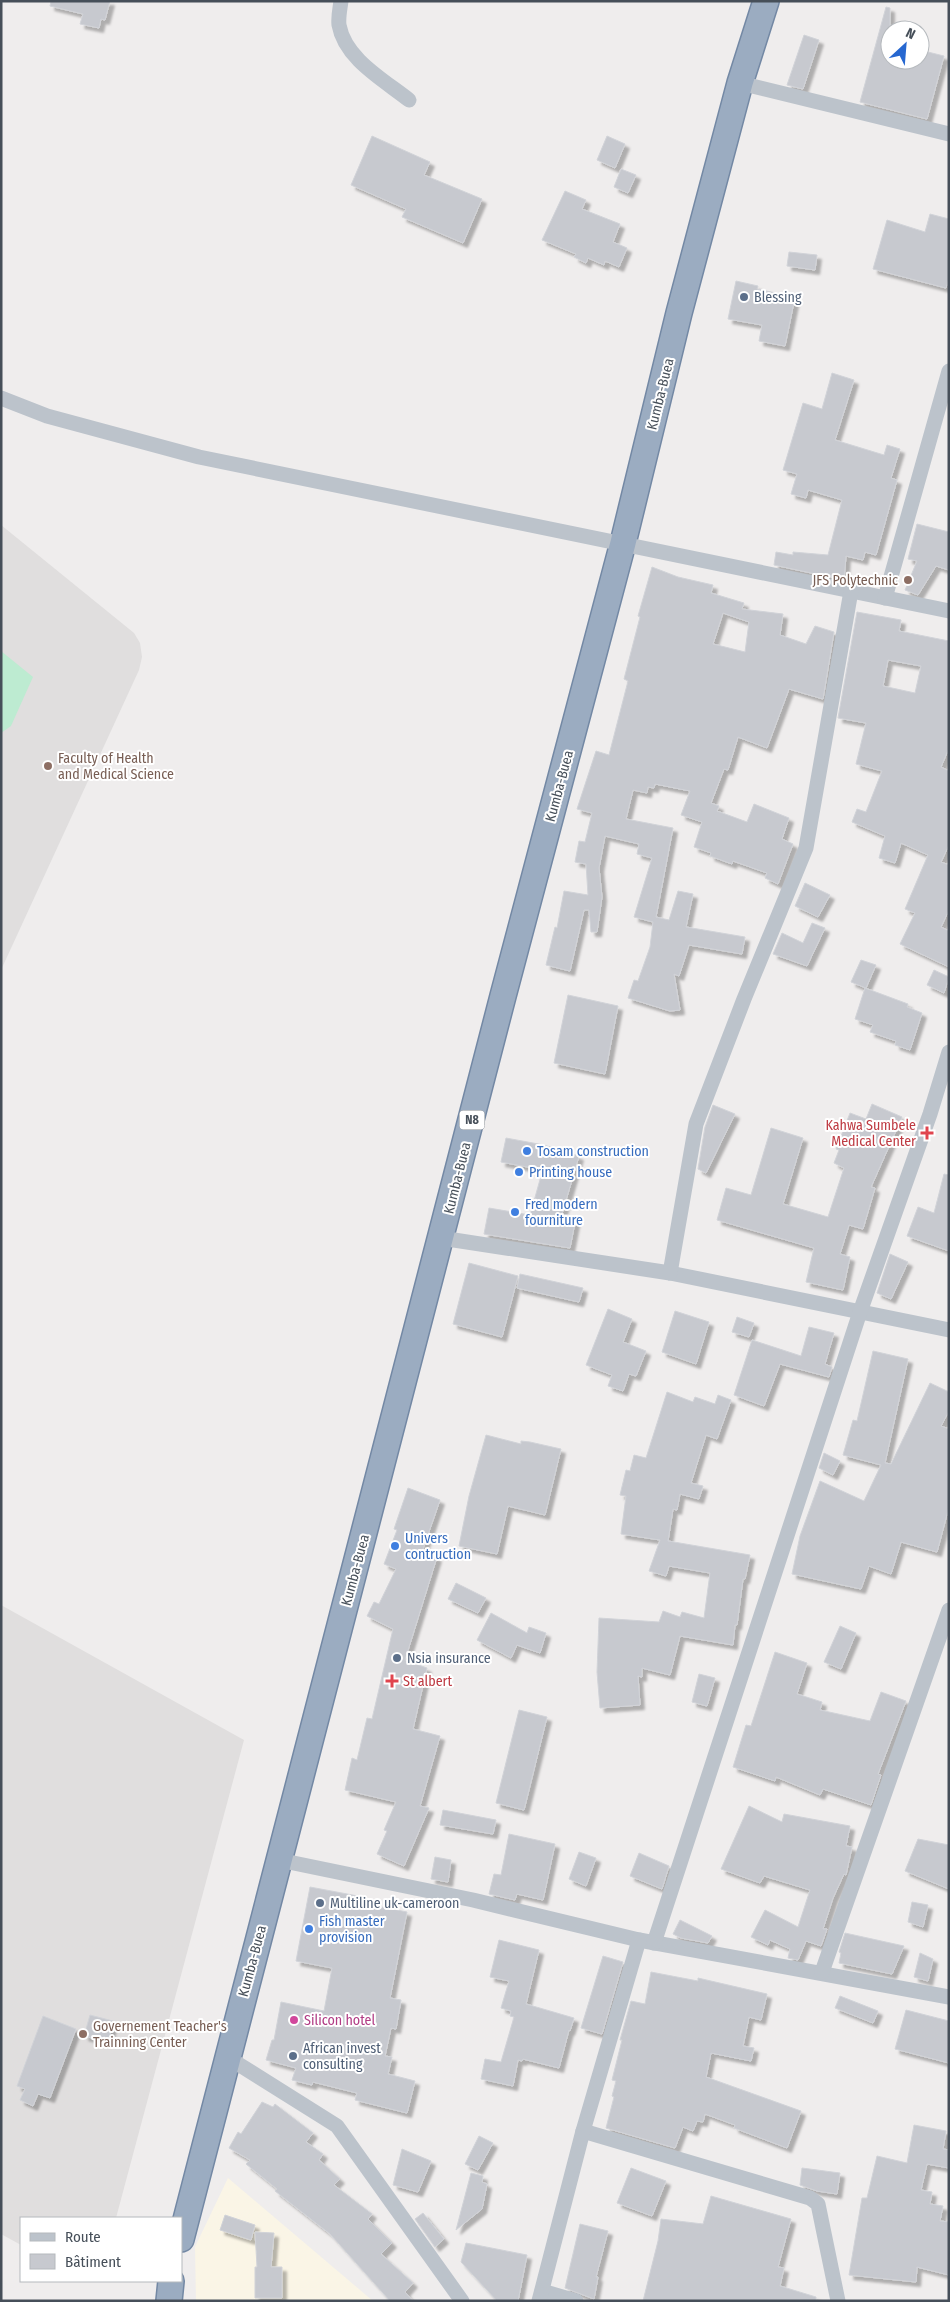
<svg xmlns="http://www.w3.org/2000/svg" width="950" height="2302" viewBox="0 0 950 2302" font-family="'Fira Sans Condensed',sans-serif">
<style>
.commercial{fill:#faf5e6}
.education{fill:#e0dede}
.green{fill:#bdebd1}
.building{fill:#c7c9cf;stroke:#d1d3d8;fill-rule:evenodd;filter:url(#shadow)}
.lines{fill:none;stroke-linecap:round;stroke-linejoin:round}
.trunk-casing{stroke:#7388a4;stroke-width:28}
.minor{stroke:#bcc3cb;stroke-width:15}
.trunk{stroke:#9bacc1;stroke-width:25}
.service-dot{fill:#5c6f8a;stroke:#fff;stroke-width:2}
.education-dot{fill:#8d6e63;stroke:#fff;stroke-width:2}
.health-dot{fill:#e0444e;stroke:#fff;stroke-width:2}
.shop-dot{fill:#3f7fe0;stroke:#fff;stroke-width:2}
.hotel-dot{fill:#d1479c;stroke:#fff;stroke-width:2}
.labels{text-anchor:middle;stroke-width:4;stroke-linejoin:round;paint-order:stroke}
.shield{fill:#fff;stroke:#7e848b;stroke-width:1}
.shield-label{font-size:12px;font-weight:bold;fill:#464f59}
.service-label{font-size:14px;fill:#4e5e75;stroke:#fff;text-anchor:start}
.street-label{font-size:14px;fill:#464f59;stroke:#fff}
.education-label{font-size:14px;fill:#785e54;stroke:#fff;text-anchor:start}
.health-label{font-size:14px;fill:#be3a42;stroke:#fff;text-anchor:end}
.shop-label{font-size:14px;fill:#366cbe;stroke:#fff;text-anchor:start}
.hotel-label{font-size:14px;fill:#b23c85;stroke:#fff;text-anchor:start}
</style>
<defs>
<filter id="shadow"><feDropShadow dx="4.5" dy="4.5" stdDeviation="1" flood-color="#0004"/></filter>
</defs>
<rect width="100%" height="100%" fill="#efeded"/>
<polygon class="commercial" points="228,2178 373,2301 196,2301 195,2247"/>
<g class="education">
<polygon points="1,525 134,633 140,643 142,657 139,670 1,970"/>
<polygon points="1,1605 244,1740 116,2218 21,2218 21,2245 1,2234"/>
</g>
<polygon class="green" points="1,651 33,677 11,726 1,733"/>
<g class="building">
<polygon points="51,1 110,1 105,20 101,19 99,28 80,24 83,14 50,6"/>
<polygon points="886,7 890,8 890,60 920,60 920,50 944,56 927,119 860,102"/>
<polygon points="804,35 819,40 803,89 787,85"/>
<polygon points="372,136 430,162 424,175 482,199 463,243 402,217 406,209 351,185"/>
<polygon points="607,136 625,144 615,168 597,160"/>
<polygon points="621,169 636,175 628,193 614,187"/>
<polygon points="565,191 586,200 582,209 620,224 613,242 627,248 619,267 605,261 604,265 588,258 586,263 574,257 576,254 542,240"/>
<polygon points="930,214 949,219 949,278 946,288 873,269 887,220 925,232"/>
<polygon points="789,252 817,255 815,270 787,266"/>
<polygon points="736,281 758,286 757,289 795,297 785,346 759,341 762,325 728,319"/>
<polygon points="832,373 854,380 835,440 884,455 887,445 900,449 891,478 897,480 876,555 865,552 863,560 846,556 844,580 774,565 776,552 793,555 793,552 828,555 842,500 808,490 806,498 791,494 797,474 783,470 803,403 822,409"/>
<polygon points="917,524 949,532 949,570 936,566 918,595 905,590 917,561 908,559"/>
<path d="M652,567L678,577L713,585L711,593L744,603L742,609L783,614L780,635L806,644L815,626L834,632L823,699L789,689L767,748L738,737L728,770L724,769L711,803L719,806L717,811L747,822L754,804L789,818L782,839L793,844L778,884L765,878L767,873L733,861L732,864L710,856L711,853L694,847L702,822L681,815L690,791L655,784L654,788L648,787L647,793L633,790L626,819L673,828L656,917L669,920L678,891L693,894L686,927L745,937L742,954L689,945L679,976L674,974L680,1010L670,1011L628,998L634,980L638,981L650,947L653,922L634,917L652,858L637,854L639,844L605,836L599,868L602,897L597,932H591L589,910H584L570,971L546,965L555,927L557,928L564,891L588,895L586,864L575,862L579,841L585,842L592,813L577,809L596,751L609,755L628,681L624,679L640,617L638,616ZM723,613L749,622L745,652L713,644Z"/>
<path d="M857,612L901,620L899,631L949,641V748L941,767L949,771V845L941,862L949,865V910L941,927L949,931V967L900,944L915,913L905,909L928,855L901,843L895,863L879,858L885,836L852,822L857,809L866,812L882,771L856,764L866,723L838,718ZM888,660L921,666L915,693L883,686Z"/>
<polygon points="805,883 830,895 818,917 795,906"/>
<polygon points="812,923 825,928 807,966 773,954 782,933 803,943"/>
<polygon points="861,960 876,965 866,988 851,982"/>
<polygon points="934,970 949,977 944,993 927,985"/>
<polygon points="865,988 908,1004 907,1007 922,1013 910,1050 895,1045 896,1041 870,1032 873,1025 855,1019"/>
<polygon points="568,995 618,1006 605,1074 554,1063"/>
<polygon points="872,1104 902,1117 871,1187 875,1188 863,1229 849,1225 840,1254 850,1257 843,1290 806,1282 814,1248 717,1220 726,1188 751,1195 771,1128 803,1138 783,1204 828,1217 844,1168 834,1163 839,1150 836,1149 850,1113 866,1119"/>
<polygon points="713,1105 735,1114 706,1173 698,1169 705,1127"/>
<polygon points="506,1138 544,1145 579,1156 562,1214 576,1217 570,1248 484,1234 489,1208 530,1215 541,1176 536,1175 538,1169 501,1162"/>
<polygon points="944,1174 949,1175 949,1251 907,1236 918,1207 934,1213"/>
<polygon points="890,1254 908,1262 891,1299 877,1293"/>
<polygon points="469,1263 518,1276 502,1337 453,1324"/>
<polygon points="520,1274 583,1288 579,1302 517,1288"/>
<polygon points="608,1309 632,1319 623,1342 646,1351 636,1376 629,1374 623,1391 608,1386 612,1375 586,1365"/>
<polygon points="675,1311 709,1322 696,1364 662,1352"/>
<polygon points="737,1317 754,1323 749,1337 732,1332"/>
<polygon points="809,1327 834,1333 825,1364 832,1367 829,1377 780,1364 764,1406 734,1395 752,1340 801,1356"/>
<polygon points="873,1351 908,1359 885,1463 891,1464 930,1383 949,1392 949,1411 941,1426 949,1429 949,1507 937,1552 901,1542 891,1574 869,1566 861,1589 792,1574 800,1536 820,1481 864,1501 881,1465 843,1455 853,1420 857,1421"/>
<polygon points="667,1392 693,1402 695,1397 715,1404 718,1395 731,1400 717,1439 706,1435 691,1483 703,1486 699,1499 680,1494 677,1510 673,1509 668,1541 750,1555 745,1579 743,1579 737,1625 735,1625 733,1645 680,1636 670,1675 642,1668 642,1677 638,1676 640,1705 600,1708 597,1672 599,1618 659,1622 663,1611 680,1617 682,1612 704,1618 710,1573 669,1566 666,1576 649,1571 660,1540 621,1534 626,1496 620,1495 626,1470 630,1471 634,1455 646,1458"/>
<polygon points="486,1435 521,1444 521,1441 530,1442 561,1449 545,1515 508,1506 497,1554 459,1546 469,1496"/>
<polygon points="824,1453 840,1461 833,1475 819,1468"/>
<polygon points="408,1488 440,1500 422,1552 437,1557 405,1660 427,1668 413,1729 440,1736 420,1806 429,1808 404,1866 377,1854 387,1831 384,1830 396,1802 345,1790 352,1758 357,1760 367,1718 372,1719 393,1629 367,1616 374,1602 379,1604 396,1569 384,1564 397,1530 394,1529"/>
<polygon points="456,1583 486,1598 478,1613 448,1599"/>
<polygon points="491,1613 527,1633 529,1627 546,1633 540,1653 517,1645 511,1658 477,1640"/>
<polygon points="840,1626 856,1633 841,1669 824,1662"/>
<polygon points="775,1652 807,1663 797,1694 822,1702 820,1710 870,1721 881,1692 906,1701 878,1774 881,1775 871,1805 823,1789 820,1795 776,1777 775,1781 733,1767 746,1725 751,1726"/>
<polygon points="699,1674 715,1678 707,1706 692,1702"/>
<polygon points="519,1710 547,1717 524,1810 496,1803"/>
<polygon points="749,1806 782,1822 784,1814 850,1826 846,1846 852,1847 846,1875 844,1874 833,1898 823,1929 827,1929 821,1946 806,1941 798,1960 788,1958 790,1949 770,1940 768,1945 751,1937 765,1910 798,1927 810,1890 764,1876 760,1883 721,1869"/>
<polygon points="443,1810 496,1820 493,1834 440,1825"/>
<polygon points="509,1834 555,1844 543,1900 517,1894 515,1900 489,1894 494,1874 501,1875"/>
<polygon points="918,1839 949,1845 949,1889 905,1871"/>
<polygon points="579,1852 596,1858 586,1886 569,1879"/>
<polygon points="639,1853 669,1866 662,1889 630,1876"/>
<polygon points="435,1857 451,1860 448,1882 431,1879"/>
<polygon points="310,1887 358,1896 357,1902 407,1912 390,1998 401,2000 396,2029 391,2028 385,2056 392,2057 388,2074 415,2081 407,2113 355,2100 357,2093 313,2082 312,2085 292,2080 296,2068 266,2060 272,2040 274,2040 281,2002 324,2011 332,1968 296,1961"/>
<polygon points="912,1902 928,1905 923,1927 908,1922"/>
<polygon points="680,1920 712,1936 708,1943 681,1938 673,1934"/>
<polygon points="845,1933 904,1946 892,1974 839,1963 841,1953 839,1952"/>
<polygon points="499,1940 539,1950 526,2004 574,2018 570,2031 569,2030 559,2068 523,2059 522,2061 518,2060 513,2086 481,2079 485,2059 501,2062 514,2017 510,2016 511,2011 501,2008 509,1981 490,1977"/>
<polygon points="920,1953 933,1959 928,1981 914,1977"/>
<polygon points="603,1956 623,1962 602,2034 581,2028"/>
<polygon points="651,1972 698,1981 698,1978 767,1994 761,2020 749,2017 743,2046 754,2048 751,2061 711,2053 706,2077 801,2111 787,2148 734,2128 735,2125 705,2114 703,2122 697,2121 693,2131 683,2127 675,2148 606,2128 614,2097 612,2096 616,2081 612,2080 622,2040 620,2040 631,2001 645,2004"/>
<polygon points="840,1996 878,2011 873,2023 835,2008"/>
<polygon points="906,2010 949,2021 949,2063 895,2049"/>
<polygon points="90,2015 113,2021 108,2042 84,2036"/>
<polygon points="43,2016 76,2029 50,2098 38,2094 33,2106 20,2100 25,2089 17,2086"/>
<polygon points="262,2102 273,2107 275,2104 313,2133 306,2142 323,2154 319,2160 340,2179 334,2185 372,2214 368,2219 392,2243 381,2254 413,2283 405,2292 413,2301 390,2301 330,2234 275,2191 277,2189 246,2164 250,2160 229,2148 238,2132 241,2134"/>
<polygon points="914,2125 946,2131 943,2149 949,2150 949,2168 927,2164 921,2190 932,2192 930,2204 943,2206 940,2221 949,2222 949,2275 917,2267 916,2282 849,2275 862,2198 867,2198 877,2156 907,2163"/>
<polygon points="479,2136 493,2143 478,2170 465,2164"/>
<polygon points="402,2149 431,2161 418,2192 393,2185"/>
<polygon points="631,2168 666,2181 652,2216 617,2203"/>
<polygon points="802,2168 840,2173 837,2194 817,2191 800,2185"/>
<polygon points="471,2173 483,2176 482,2182 487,2184 482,2209 456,2230"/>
<polygon points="711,2196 791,2219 778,2267 784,2268 780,2286 816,2297 816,2301 643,2301 658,2241 661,2219 703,2224"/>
<polygon points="423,2213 444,2239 435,2247 415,2219"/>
<polygon points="225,2215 255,2225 251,2240 220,2230"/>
<polygon points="580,2224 608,2231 596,2277 598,2277 594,2299 565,2288"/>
<polygon points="255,2232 274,2233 271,2267 282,2267 282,2298 255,2298 255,2267 257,2267"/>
<polygon points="466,2243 527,2255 518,2301 497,2301 461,2262"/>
</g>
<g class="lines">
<defs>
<g id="trunk">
<polyline points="181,2239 503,996 623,543 679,313 740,83 766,1"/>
<polyline points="169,2301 171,2281"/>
</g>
</defs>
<use href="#trunk" class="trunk-casing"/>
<g class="minor">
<path d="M341,1C340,9 338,17 339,25C345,59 384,80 409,100"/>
<polyline points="740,83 949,134"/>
<polyline points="1,398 47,416 199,457 949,611"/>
<polyline points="885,598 949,371"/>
<polyline points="441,1238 670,1273 949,1330"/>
<polyline points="670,1273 696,1124 744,999 806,848 851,591"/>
<polyline points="279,1860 473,1900 639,1940 949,1997"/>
<polyline points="654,1943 860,1312 930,1114 949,1052"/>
<polyline points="822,1972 949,1610"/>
<polyline points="227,2057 337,2126 462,2301"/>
<polyline points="583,2131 810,2198 818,2204 838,2301"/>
<polyline points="542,2291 576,2301"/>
<polyline points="539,2301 583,2131 639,1940"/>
</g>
<use href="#trunk" class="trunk"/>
</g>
<g class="service-dot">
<circle cx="744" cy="297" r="5"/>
<circle cx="397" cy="1658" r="5"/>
<circle cx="320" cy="1903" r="5"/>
<circle cx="293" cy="2056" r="5"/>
</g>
<g class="education-dot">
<circle cx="908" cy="580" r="5"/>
<circle cx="48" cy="766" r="5"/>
<circle cx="83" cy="2034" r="5"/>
</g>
<g class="health-dot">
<path d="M924.5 1125.5h5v5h5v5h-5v5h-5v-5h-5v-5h5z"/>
<path d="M389.5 1673.5h5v5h5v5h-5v5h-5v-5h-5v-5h5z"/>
</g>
<g class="shop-dot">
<circle cx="527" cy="1151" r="5"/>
<circle cx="519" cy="1172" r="5"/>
<circle cx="515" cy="1212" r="5"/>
<circle cx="395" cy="1546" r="5"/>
<circle cx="309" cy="1929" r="5"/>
</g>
<circle class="hotel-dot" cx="294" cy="2020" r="5"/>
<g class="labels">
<rect class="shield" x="459.5" y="1110.5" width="25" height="19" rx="4"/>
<g class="shield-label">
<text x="472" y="1124">N8</text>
</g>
<g class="service-label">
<text x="754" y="302">Blessing</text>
<text x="407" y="1663">Nsia insurance</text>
<text x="330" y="1908">Multiline uk-cameroon</text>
<text x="303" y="2053">African invest<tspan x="303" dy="16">consulting</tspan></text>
</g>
<g class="street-label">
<text transform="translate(660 394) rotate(-76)" y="5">Kumba-Buea</text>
<text transform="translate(559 786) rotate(-75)" y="5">Kumba-Buea</text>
<text transform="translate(457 1178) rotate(-76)" y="5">Kumba-Buea</text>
<text transform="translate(355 1570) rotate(-75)" y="5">Kumba-Buea</text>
<text transform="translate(252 1961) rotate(-75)" y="5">Kumba-Buea</text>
</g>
<g class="education-label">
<text x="898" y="585" text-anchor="end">JFS Polytechnic</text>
<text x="58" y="763">Faculty of Health<tspan x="58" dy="16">and Medical Science</tspan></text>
<text x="93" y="2031">Governement Teacher's<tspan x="93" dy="16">Trainning Center</tspan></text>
</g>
<g class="health-label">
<text x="916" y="1130">Kahwa Sumbele<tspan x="916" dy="16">Medical Center</tspan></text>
<text x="403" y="1686" text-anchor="start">St albert</text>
</g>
<g class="shop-label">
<text x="537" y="1156">Tosam construction</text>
<text x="529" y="1177">Printing house</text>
<text x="525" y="1209">Fred modern<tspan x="525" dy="16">fourniture</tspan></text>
<text x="405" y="1543">Univers<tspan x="405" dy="16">contruction</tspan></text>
<text x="319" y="1926">Fish master<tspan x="319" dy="16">provision</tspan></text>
</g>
<g class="hotel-label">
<text x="304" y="2025">Silicon hotel</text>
</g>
</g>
<rect width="950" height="2302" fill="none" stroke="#464f59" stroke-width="5"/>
<rect x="20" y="2217" width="162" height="65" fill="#ffffff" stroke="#b5b9bd"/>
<rect x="30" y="2233" width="25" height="8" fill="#bcc3cb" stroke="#b5b9bd"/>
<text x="65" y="2242" font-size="15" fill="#464f59">Route</text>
<rect x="30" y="2254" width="25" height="15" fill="#c7c9cf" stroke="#b5b9bd"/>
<text x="65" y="2267" font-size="15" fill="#464f59">Bâtiment</text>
<g transform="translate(905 45) rotate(26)"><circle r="24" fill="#ffffff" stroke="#b5b9bd"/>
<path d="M0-4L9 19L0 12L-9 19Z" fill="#2667d0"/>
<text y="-8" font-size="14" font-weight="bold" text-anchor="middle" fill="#464f59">N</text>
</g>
</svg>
